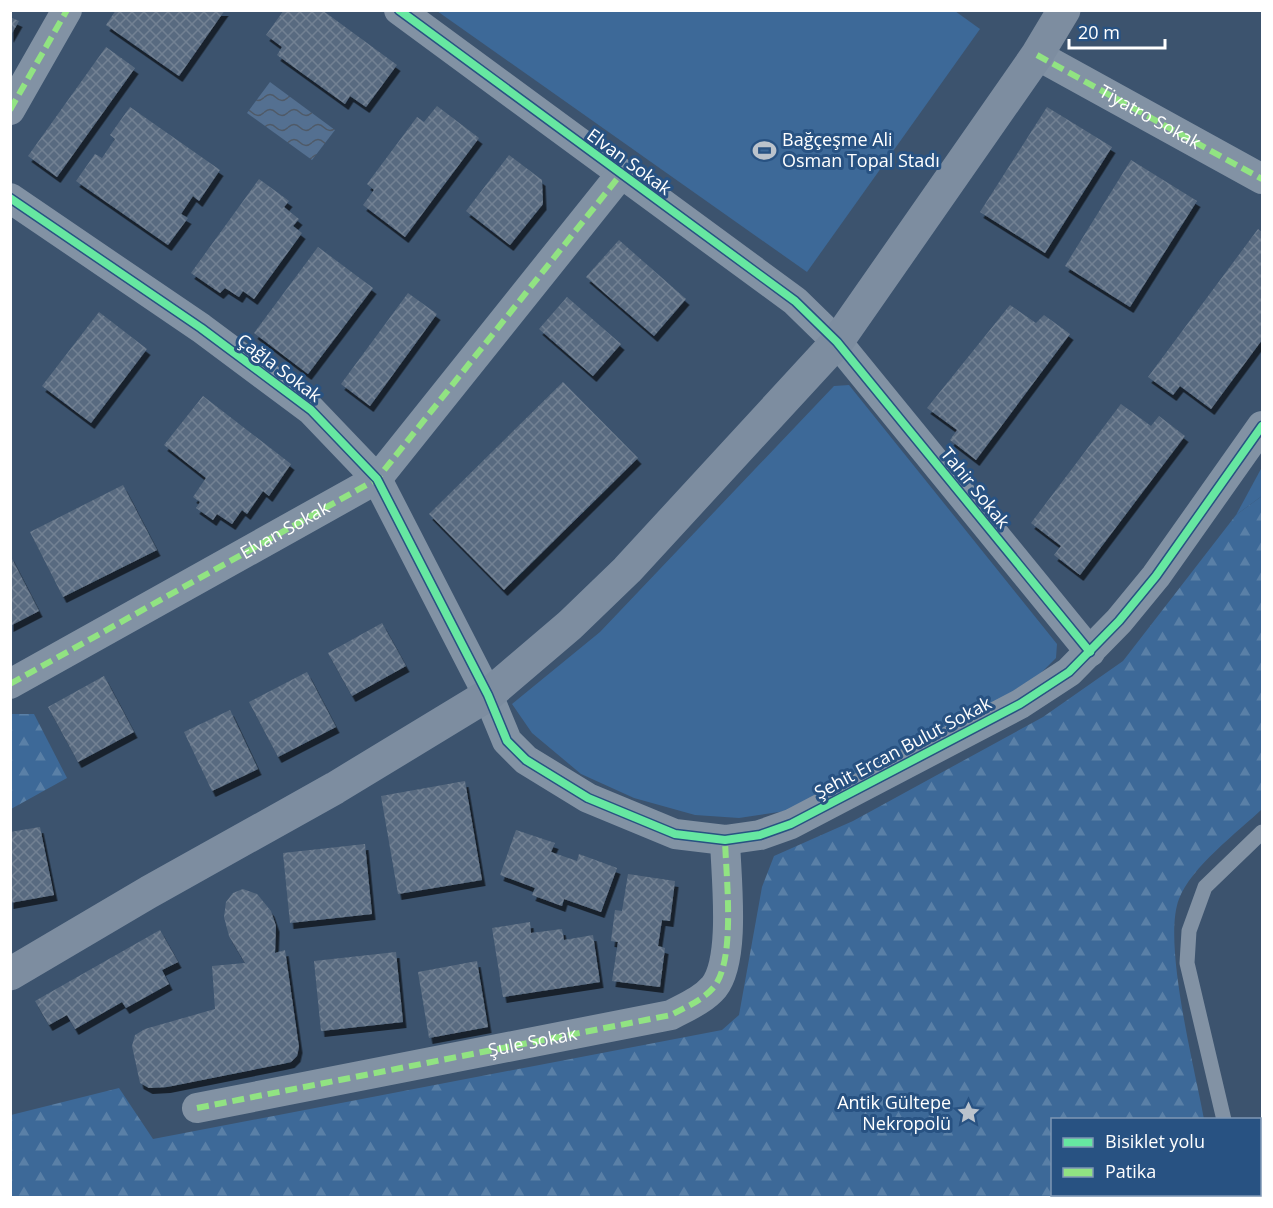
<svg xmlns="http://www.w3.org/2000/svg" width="1273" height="1208" viewBox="0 0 1273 1208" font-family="'Open Sans',sans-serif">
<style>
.grass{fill:#3d6998}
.forest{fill:url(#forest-firs)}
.water{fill:url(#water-waves)}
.building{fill:url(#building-cross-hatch);filter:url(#shadow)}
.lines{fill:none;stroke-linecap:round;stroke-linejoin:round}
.service{stroke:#8292a4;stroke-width:15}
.minor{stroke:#8292a4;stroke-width:30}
.secondary{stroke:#7d8da0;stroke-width:33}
.quiet{stroke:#91e382;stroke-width:6;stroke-dasharray:12 6;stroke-linecap:butt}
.cycleway-casing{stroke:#285282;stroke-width:11}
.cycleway{stroke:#66e7a1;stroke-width:8}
.labels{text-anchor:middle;stroke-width:6;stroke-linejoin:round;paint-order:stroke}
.street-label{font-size:18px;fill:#fff;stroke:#285282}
.poi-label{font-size:18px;fill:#fff;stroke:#285282;text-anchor:start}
</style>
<defs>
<pattern id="forest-firs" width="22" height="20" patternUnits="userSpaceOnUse" patternTransform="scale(1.5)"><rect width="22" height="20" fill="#3d6998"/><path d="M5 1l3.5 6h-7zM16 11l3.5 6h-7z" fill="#5a80a7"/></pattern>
<pattern id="water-waves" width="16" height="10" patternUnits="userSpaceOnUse" patternTransform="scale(1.5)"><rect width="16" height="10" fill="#547091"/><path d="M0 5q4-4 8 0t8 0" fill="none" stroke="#4f5a68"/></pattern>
<pattern id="building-cross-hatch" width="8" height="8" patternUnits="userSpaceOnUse" patternTransform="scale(1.5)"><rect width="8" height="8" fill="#596b80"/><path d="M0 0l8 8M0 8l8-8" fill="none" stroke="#728193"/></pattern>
<filter id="shadow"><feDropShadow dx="3.5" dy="6" stdDeviation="0" flood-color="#0009"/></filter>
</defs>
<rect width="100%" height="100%" fill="#3c536e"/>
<g class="grass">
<polygon points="955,11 980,29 807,272 437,11"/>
<polygon points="849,385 1057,644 1056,658 1039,675 1002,698 786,811 739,818 695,815 634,798 581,774 532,733 512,704 600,632 834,386"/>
<polygon points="1262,467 1262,496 1236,515"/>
</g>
<g class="forest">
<path d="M1262,496V809C1238,832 1191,867 1179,899C1162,942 1195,1069 1204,1119L1052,1120V1194H1213V1197H11V1115L119,1088L153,1139L722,1030L739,1015L762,887L774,856L853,821L1043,717L1123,661L1236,515Z"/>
<polygon points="11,714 34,714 67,778 11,809"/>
</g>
<polygon class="water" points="270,82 335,130 312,160 247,113"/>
<g class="building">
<polygon points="116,10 225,10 179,76 106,25"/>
<polygon points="284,10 322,10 397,65 366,107 350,96 345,104 277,55 282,47 266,35"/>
<polygon points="10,17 19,21 10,37"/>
<polygon points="106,47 135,68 57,177 28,156"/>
<polygon points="437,106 479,138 405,237 363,205 374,190 367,184 417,117 424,122"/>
<polygon points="130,107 220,170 199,201 193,196 181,214 188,218 168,245 76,181 95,154 102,158 115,139 110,135"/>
<polygon points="1047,107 1112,147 1045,253 980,212"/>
<polygon points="509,155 542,180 543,204 510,245 466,211"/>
<polygon points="1131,160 1197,201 1130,307 1065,266"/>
<polygon points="259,179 289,201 284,207 299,219 293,226 302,233 254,299 243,291 239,297 225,288 220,293 191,273"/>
<polygon points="1258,229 1262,232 1262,340 1211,409 1180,386 1173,395 1148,377"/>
<polygon points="619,240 686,299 654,336 586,277"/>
<polygon points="318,247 373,288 308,374 254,333"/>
<polygon points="408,293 437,314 370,406 341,384"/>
<polygon points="567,297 621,344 593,376 539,329"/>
<polygon points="1010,305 1036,323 1044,315 1070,334 976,460 950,440 957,430 927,408"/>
<polygon points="99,312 147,349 91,423 42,386"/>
<polygon points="563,382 638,458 504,590 429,514"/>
<polygon points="203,396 291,464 269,496 263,491 247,514 242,510 232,524 217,514 213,520 196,508 200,502 193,497 206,478 164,445"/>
<polygon points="1121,404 1151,426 1159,416 1185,436 1080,575 1054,555 1061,546 1031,523"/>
<polygon points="123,485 157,550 63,597 30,532"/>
<polygon points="10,555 39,611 10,626"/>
<polygon points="382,623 406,666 352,696 328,653"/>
<polygon points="307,672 336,727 278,757 249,702"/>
<polygon points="104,676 134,732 78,762 48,707"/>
<polygon points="230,710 258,769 212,791 184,732"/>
<polygon points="465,781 482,880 398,894 381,796"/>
<polygon points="40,827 54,895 10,903 10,832"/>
<polygon points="516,830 555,843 551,852 577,861 579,854 617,868 601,912 564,899 562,906 532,895 535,888 500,875"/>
<polygon points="365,844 372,914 290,923 283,853"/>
<polygon points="628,874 675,881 670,921 662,920 658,946 665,948 660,987 612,981 618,942 611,941 615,910 622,911"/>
<polygon points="243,889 257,894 271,911 276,926 275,953 285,950 299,1047 297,1056 291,1062 282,1064 167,1087 149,1088 140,1083 132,1046 135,1035 145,1029 215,1009 212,966 245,963 229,936 224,917 226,902 233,893"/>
<polygon points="530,922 531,933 562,929 564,940 593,935 600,982 503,997 492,928"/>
<polygon points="160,930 178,962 162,970 169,984 126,1008 122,1002 75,1029 67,1015 49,1025 35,1001"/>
<polygon points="396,952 403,1022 321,1031 314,961"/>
<polygon points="477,961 488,1027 429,1038 418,972"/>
</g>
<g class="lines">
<g class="service">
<polyline points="1224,1120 1187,963 1189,931 1205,887 1262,832"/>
<polyline points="1247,1194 1248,1198"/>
</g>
<g class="minor">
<polyline points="399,10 795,301 837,342 1090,652"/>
<path id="s1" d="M1037,55L1262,179"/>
<polyline points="10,110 67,10"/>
<polyline points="10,198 201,328 311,410 377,479 488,695 507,741 526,760 588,798 675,834 725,840 760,835 791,824 1020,704 1069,672 1119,621 1156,576 1262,426"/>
<path id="s2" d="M10,684L377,479L621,174"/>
<path id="s3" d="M197,1108L671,1015C686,1007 703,1000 714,987C736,959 726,877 725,840"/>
</g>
<polyline class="secondary" points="10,974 149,892 335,788 488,695 570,625 627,570 837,342 1037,55 1064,10"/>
<g class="quiet">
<polyline points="1037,55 1262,179"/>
<polyline points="10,110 67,10"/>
<polyline points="10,684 377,479 621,174"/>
<path d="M197,1108L671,1015C686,1007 703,1000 714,987C736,959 726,877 725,840"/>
</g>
<defs>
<g id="cycleway">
<polyline points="399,10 795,301 837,342 1090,652"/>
<polyline points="10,198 201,328 311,410 377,479 488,695 507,741 526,760 588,798 675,834 725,840 760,835 791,824 1020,704 1069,672 1119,621 1156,576 1262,426"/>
</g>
</defs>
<use href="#cycleway" class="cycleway-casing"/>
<use href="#cycleway" class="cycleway"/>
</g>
<defs>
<symbol id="stadium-bare" viewBox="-9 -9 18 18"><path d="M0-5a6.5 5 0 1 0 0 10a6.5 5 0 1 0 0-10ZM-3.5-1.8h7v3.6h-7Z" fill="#bbc3cc" stroke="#285282" stroke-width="2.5" paint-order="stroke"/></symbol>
<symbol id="sight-bare" viewBox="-9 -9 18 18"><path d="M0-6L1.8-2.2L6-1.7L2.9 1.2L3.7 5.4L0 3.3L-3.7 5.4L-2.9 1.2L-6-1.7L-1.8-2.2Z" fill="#bbc3cc" stroke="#285282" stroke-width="2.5" paint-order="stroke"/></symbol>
</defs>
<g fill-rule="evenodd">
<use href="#stadium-bare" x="748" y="134" width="33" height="33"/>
<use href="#sight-bare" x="952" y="1096" width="33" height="33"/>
</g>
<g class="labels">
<g class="street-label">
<text dy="6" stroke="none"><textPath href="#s1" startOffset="129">Tiyatro Sokak</textPath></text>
<text transform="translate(629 162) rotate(36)" y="6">Elvan Sokak</text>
<text transform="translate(279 368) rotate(37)" y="6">Çağla Sokak</text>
<text transform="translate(975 488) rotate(51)" y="6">Tahir Sokak</text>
<text dy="6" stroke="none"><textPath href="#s2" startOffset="315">Elvan Sokak</textPath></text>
<text transform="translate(903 748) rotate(-28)" y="6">Şehit Ercan Bulut Sokak</text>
<text dy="6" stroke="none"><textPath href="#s3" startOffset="342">Şule Sokak</textPath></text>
</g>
<g class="poi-label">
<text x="782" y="146">Bağçeşme Ali<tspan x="782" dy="21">Osman Topal Stadı</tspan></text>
<text x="951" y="1109" text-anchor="end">Antik Gültepe<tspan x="951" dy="21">Nekropolü</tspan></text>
</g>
</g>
<rect width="1273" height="1208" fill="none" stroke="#ffffff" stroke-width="24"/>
<rect x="1051" y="1118" width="210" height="78" fill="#285282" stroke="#7e97b4" stroke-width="1.5"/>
<rect x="1063" y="1138" width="30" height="9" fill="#66e7a1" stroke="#7e97b4" stroke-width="1.5"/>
<text x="1105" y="1148" font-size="18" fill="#ffffff">Bisiklet yolu</text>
<rect x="1063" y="1168" width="30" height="9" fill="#91e382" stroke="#7e97b4" stroke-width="1.5"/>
<text x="1105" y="1178" font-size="18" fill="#ffffff">Patika</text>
<path d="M1069 39v9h96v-9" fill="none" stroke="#ffffff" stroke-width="3"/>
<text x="1078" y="39" font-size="18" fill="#ffffff" stroke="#285282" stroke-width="4.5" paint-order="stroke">20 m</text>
</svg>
